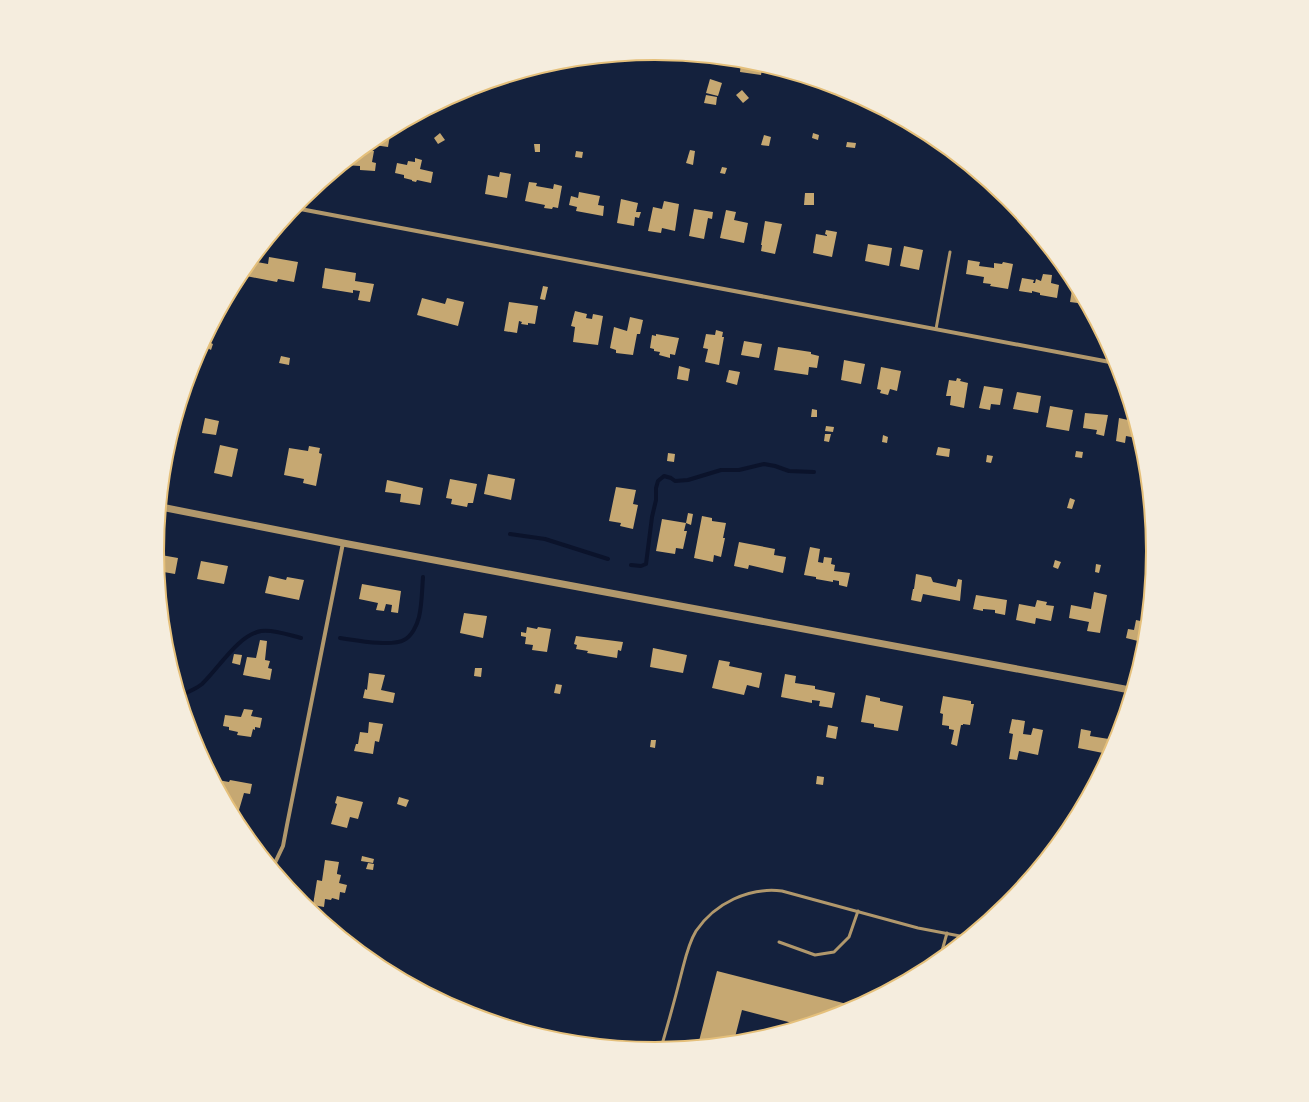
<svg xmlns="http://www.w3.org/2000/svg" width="1309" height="1102" viewBox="0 0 1309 1102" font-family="Signika,sans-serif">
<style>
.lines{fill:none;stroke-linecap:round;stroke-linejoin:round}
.stream{stroke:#0b132b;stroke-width:4}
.building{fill:#c6a872}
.service{stroke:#b1986c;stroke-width:3}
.minor{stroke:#b1986c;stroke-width:4}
.tertiary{stroke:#b1986c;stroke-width:7}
.rim{fill:none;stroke:#e5c07b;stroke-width:2}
</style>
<rect width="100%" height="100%" fill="#14213d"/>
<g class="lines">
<g class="stream">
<polyline points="510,534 545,539 608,559"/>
<polyline points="631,565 641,566 646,564 652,517 656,500 656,488 658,481 664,476 671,478 675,481 688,480 721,470 739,470 764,464 775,466 789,471 814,472"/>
<path d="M340,638C355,640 391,647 404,640C412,636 417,625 419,617C422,605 422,590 423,577"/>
<path d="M181,696C187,692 196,689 202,684C220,667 237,636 261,631C273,629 289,635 301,638"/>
</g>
</g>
<g class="building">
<polygon points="741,62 761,65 760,68 762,69 761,75 740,72"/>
<polygon points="710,79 722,83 718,96 706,93"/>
<polygon points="742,90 749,98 743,103 736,95"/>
<polygon points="706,95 717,97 716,105 704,103"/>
<polygon points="440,133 445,140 438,144 434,138"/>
<polygon points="813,133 819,135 818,140 812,138"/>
<polygon points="384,134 390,135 388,147 374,145 375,139"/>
<polygon points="764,135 771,137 769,146 761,145"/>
<polygon points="847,142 856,143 855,148 846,147"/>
<polygon points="534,144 540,144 540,152 535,152"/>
<polygon points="363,150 374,151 372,162 376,163 375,171 360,170 360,166 344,165"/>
<polygon points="690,150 695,151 693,165 686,163"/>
<polygon points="576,151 583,152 582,158 575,157"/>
<polygon points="415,158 422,160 420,169 433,172 431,183 417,180 416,182 412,181 412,180 404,178 404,175 395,173 397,163 407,165 408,161 415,162"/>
<polygon points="722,167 727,168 725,174 720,173"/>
<polygon points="500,172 511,174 507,198 485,194 488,175 499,177"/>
<polygon points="529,182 537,183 536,186 553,189 554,184 562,186 558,208 553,207 552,209 544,208 545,205 525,201"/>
<polygon points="579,192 600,196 598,205 604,206 603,216 576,211 577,207 569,205 571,196 578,198"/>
<polygon points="805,193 814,193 814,205 804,205"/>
<polygon points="621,199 638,203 636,212 641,212 639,218 635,217 634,226 617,223"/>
<polygon points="664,201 679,204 675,231 662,228 661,233 648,231 653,207 662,209"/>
<polygon points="694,209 713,212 712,219 708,218 704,239 689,236"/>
<polygon points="726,210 736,212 734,220 748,223 744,243 720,238"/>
<polygon points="765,221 782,224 775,254 761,251 762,245 761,245"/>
<polygon points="826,230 837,232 832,257 813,253 816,234 827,236 827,235 825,234"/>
<polygon points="868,244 892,248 889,266 865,261"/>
<polygon points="904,246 923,250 919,270 900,266"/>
<polygon points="269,257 298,262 294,282 278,279 277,282 246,276 248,265 252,261 268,264"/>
<polygon points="968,260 980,262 979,266 994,268 994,263 1002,264 1003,262 1013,264 1008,289 990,286 991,284 983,283 984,277 966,274"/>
<polygon points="325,268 356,273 355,281 374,284 370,302 358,300 360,291 353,290 353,293 322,288"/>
<polygon points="1043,274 1052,275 1051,283 1059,285 1057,298 1040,295 1040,293 1032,291 1032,293 1019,291 1022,278 1034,280 1033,283 1035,283 1036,279 1041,281"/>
<polygon points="1073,283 1085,304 1070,302"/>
<polygon points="543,286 548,287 545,300 540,299"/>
<polygon points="422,298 445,304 447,298 464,302 458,326 417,315"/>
<polygon points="509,302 538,306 535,324 528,323 528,325 521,324 522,322 519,321 517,333 504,331"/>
<polygon points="575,311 587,314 586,318 592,319 593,314 603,316 598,345 573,342 575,327 571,326"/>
<polygon points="630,317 643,320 640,334 637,334 633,355 616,353 616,350 610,348 614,327 627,331"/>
<polygon points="716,330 723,332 722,337 724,337 719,365 705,362 708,349 703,348 706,334 715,335"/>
<polygon points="656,334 679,338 675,355 670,354 670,358 659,355 660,352 654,351 654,349 650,348 652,335 656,336"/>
<polygon points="206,339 207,340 207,341 213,344 211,350 204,346 203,348 202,347"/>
<polygon points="744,341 762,344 759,358 741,355"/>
<polygon points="778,347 811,352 811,354 819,356 817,368 809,367 808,375 774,370"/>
<polygon points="281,356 290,358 289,365 279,363"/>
<polygon points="844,360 865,364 861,384 841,380"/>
<polygon points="679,366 690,369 688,381 677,379"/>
<polygon points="881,367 901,371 897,391 890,389 888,395 880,393 881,390 877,389"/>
<polygon points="729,370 740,372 737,385 726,382"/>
<polygon points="957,378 961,379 960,381 968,383 964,408 950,405 951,396 946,396 949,380 956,381"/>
<polygon points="984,386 1003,389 1000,405 991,404 990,410 979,408"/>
<polygon points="1017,392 1041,396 1038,413 1013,409"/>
<polygon points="1050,406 1073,410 1069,431 1046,427"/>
<polygon points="812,409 817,410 817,417 811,417"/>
<polygon points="1085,413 1108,415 1104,436 1096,434 1097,430 1083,428"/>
<polygon points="205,418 219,421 216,435 202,433"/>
<polygon points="1119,418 1133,421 1137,435 1136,438 1126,436 1125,443 1116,441"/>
<polygon points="826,426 834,427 833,432 825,431"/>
<polygon points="825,434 831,434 829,442 824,441"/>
<polygon points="883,435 888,437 887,443 882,442"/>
<polygon points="220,445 238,449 232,477 214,473"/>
<polygon points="309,446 320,448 319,453 322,454 316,486 303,483 304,479 284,475 289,448 308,451"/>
<polygon points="938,447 950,449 949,457 936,455"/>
<polygon points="1076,451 1083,452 1082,458 1075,457"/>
<polygon points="668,453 675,454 674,462 667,461"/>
<polygon points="987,455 993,456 991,463 986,462"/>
<polygon points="488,474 515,479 511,500 484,494"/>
<polygon points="450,479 477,484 473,503 468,503 467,507 451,504 452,499 446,498"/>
<polygon points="387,480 423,488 420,505 400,502 401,494 385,492"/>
<polygon points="616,487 636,490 633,504 638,505 633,529 620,526 621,523 609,521"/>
<polygon points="1070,498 1075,500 1072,509 1067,508"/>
<polygon points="688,513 693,514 691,525 686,523"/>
<polygon points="702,516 712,518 712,521 726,523 723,538 725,538 721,557 714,555 713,562 694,558"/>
<polygon points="662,519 686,523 684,531 687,531 683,549 676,548 675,554 656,551"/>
<polygon points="739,542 775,549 774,555 786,557 783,573 749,565 748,569 734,566"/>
<polygon points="810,547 820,549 818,562 823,563 824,557 832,558 831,564 835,565 834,571 850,573 847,587 839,585 839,581 833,580 833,582 816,579 816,577 804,575"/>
<polygon points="161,555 178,558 175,574 158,571"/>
<polygon points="1055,560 1061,562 1058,569 1053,567"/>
<polygon points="201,561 228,566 224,584 197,579"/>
<polygon points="1096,564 1101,565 1099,573 1095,572"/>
<polygon points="916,574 931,577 933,582 956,587 958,579 962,580 960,601 923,594 921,602 911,600 913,589 914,589"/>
<polygon points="269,576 286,580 287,577 304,580 299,600 265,593"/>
<polygon points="362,584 401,591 398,613 391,612 392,605 386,604 384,611 376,610 378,603 359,599"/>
<polygon points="1094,592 1107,595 1100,633 1087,631 1089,622 1069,618 1071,605 1091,609"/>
<polygon points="976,595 1007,600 1005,615 995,613 995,610 983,609 983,611 973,609"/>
<polygon points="1037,600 1047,602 1046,605 1054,606 1051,621 1036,618 1035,624 1016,620 1019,604 1035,607"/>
<polygon points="464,613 487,616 483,638 460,633"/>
<polygon points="1136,620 1145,622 1144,641 1142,642 1126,638 1128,629 1134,630"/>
<polygon points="527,627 537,629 538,627 551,629 547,652 532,650 533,645 525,644 526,637 521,636 521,632 526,633"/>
<polygon points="576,636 623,642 621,651 618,650 617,658 587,653 588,651 576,649 577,645 574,644"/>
<polygon points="260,640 267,641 265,660 270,661 268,668 272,669 270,680 243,675 247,657 256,658"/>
<polygon points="653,648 687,655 683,673 650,667"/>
<polygon points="234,654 242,655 240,665 232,663"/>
<polygon points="719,660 730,662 729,666 762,673 759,688 747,685 744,695 712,688"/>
<polygon points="475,668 482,668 481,677 474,676"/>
<polygon points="369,673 385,675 381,690 395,693 393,703 363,698 365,689 367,690"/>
<polygon points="785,674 796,676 795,683 815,686 815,689 835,693 832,708 819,706 820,701 812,700 812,703 781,697"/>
<polygon points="556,684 562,685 560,694 554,693"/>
<polygon points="866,695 880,698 880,701 903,706 898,731 874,727 874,724 861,722"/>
<polygon points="943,696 971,701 971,704 974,704 970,725 963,724 963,725 961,725 957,746 951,744 954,730 949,729 949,726 942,725 943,714 940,713"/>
<polygon points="244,709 253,710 251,716 262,718 260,728 255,727 255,730 253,729 251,737 237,735 238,732 229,730 229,727 223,726 225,715 241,717"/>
<polygon points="1012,719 1025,721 1023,734 1031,735 1033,728 1043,730 1038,755 1019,751 1017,760 1009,759 1013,734 1009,733"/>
<polygon points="369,722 383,724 379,742 375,741 373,754 354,751 356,744 358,744 360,732 368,733"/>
<polygon points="828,725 838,727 836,739 826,737"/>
<polygon points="1081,729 1091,731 1090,736 1115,740 1108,754 1078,748"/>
<polygon points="651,740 656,740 655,748 650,747"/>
<polygon points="817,776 824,777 823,785 816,784"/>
<polygon points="218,780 229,782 230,780 252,784 250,794 244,793 239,810 230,809 226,801 226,798 224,798 217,785"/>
<polygon points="337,796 363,802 358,819 350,817 347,828 331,824 337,804 335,803"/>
<polygon points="399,797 409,800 406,807 397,804"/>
<polygon points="362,856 374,859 373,863 361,861"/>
<polygon points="325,860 339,862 337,873 337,874 341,875 339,883 347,885 345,893 340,892 339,900 332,898 331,900 325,899 324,907 313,905 317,880 322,881"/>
<polygon points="368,863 374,864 373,870 366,869"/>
<polygon points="717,971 855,1006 845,1011 800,1025 742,1010 734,1041 698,1045"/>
</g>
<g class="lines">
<g class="service">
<polyline points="936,329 950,252"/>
<polyline points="779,942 815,955 834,952 849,937 858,911"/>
<polyline points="940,958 947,933"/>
<path d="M661,1048C668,1024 675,999 681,975C685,960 688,944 696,931C715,903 749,887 782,891L918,928L965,937"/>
</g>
<g class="minor">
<polyline points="295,208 1115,363"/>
<polyline points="273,867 283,846 287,825 343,543"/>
</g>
<polyline class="tertiary" points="161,507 343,543 1130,690"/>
</g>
<path d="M0 0H1309V1102H0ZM164 551a491 491 0 1 1 982 0a491 491 0 1 1-982 0Z" fill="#f5edde" fill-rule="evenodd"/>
<path class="rim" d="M164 551a491 491 0 1 1 982 0a491 491 0 1 1-982 0Z"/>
</svg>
